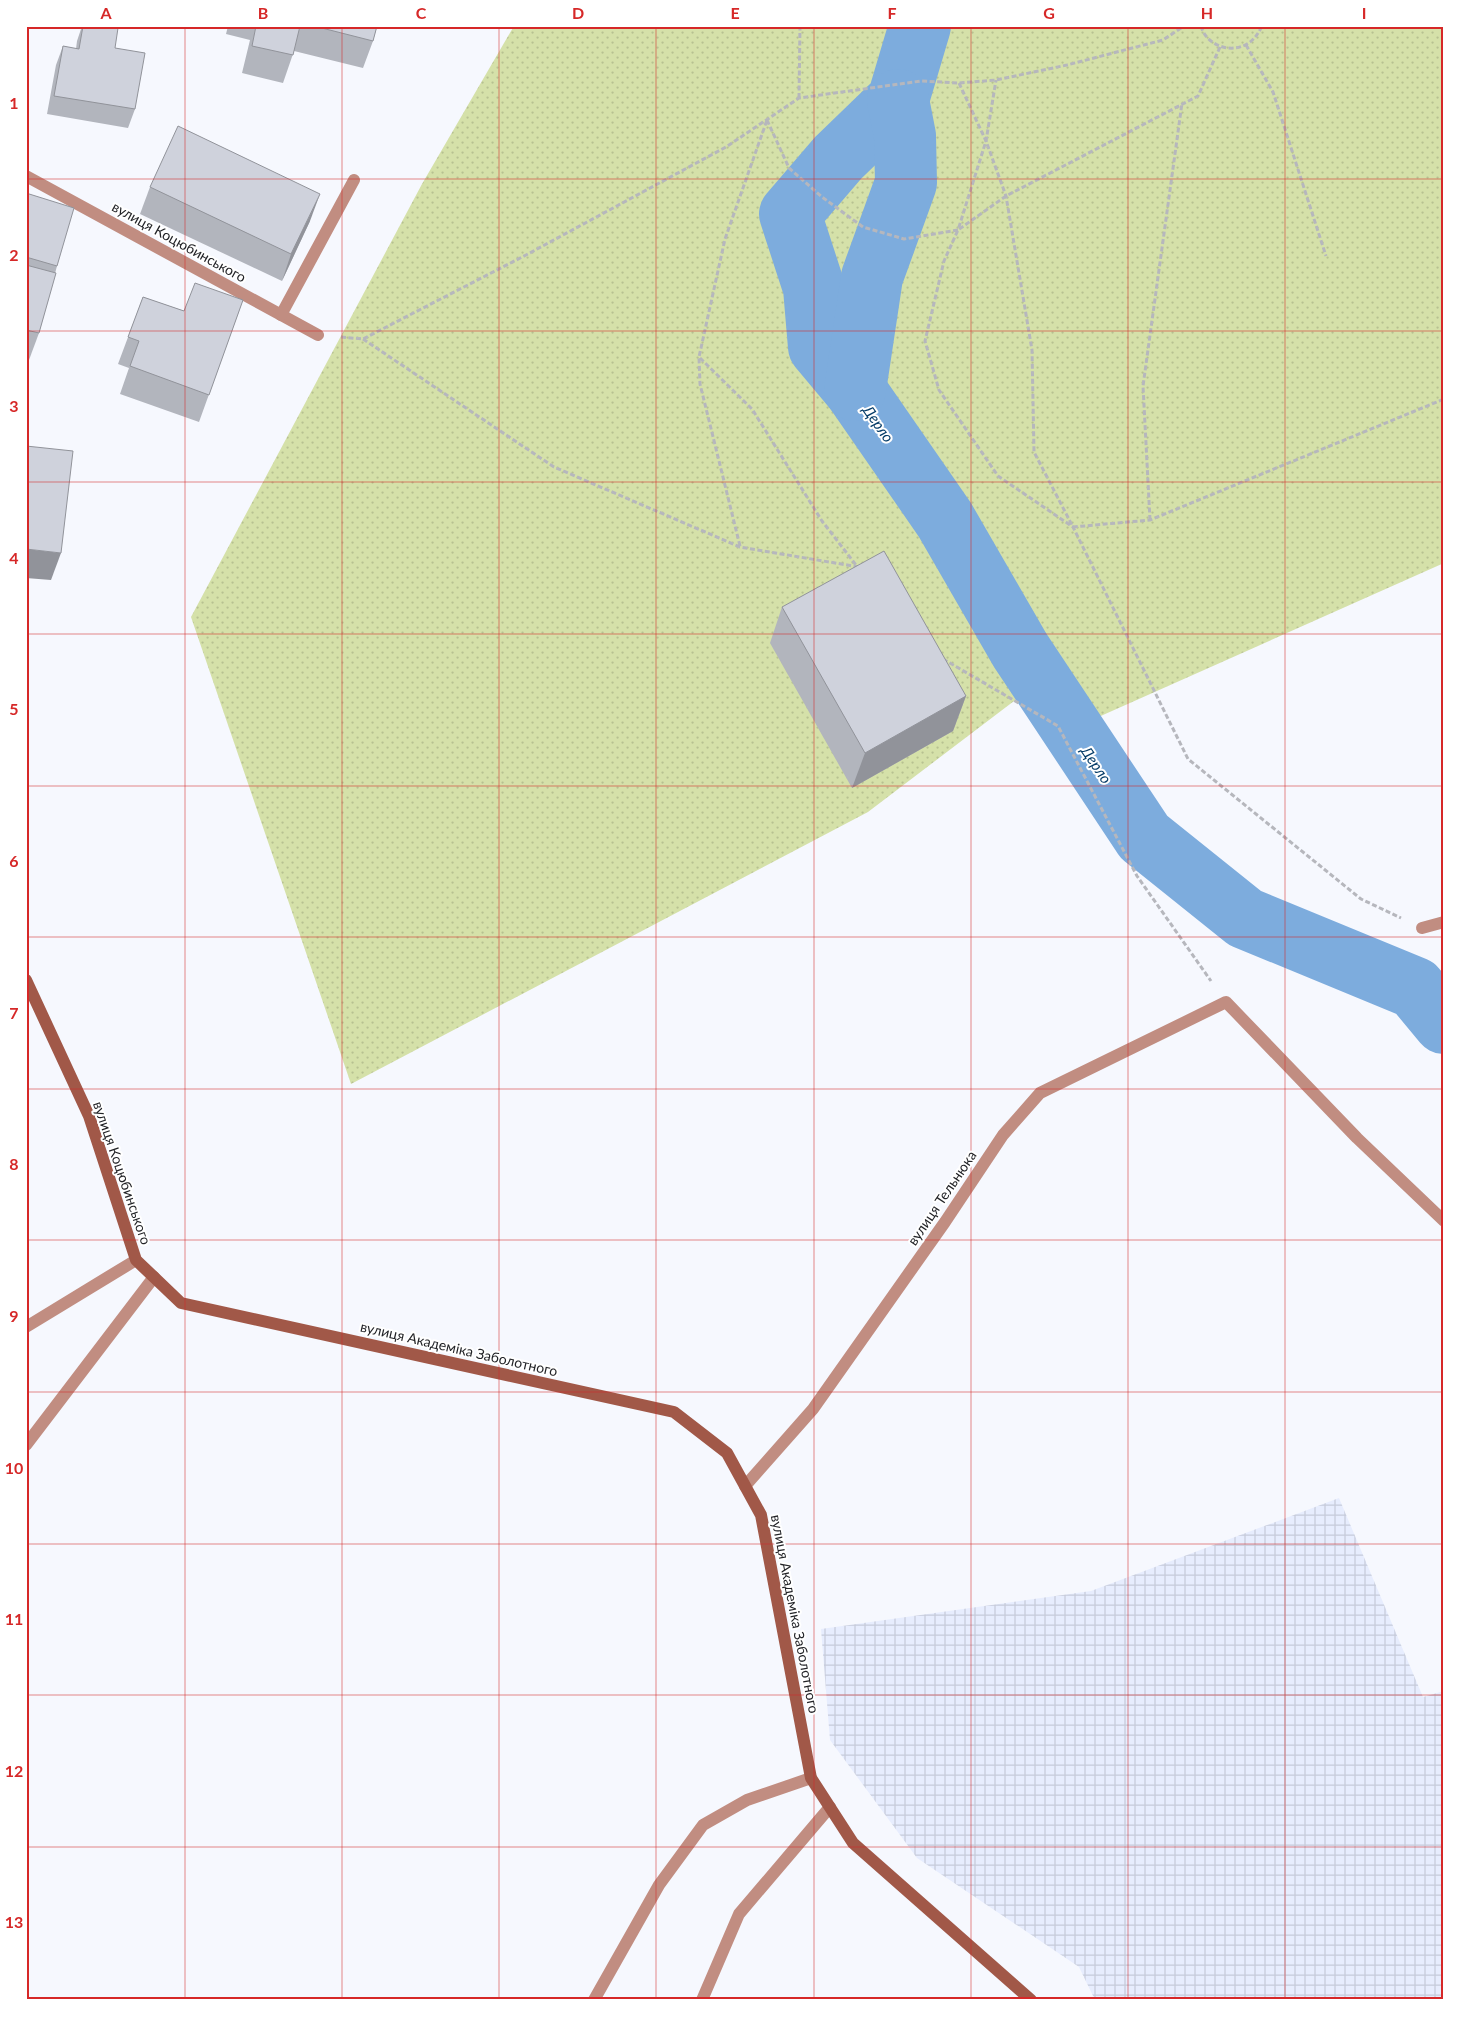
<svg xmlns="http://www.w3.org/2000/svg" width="1470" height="2026" viewBox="0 0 1470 2026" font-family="Lato,sans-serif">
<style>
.industrial{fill:url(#industrial-grid)}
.grass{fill:url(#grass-dots)}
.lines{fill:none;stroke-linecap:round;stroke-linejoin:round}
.river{stroke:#7dacdd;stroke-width:62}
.path{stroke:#b6b7bd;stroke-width:3;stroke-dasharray:5 2.5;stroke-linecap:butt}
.lane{stroke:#c18d81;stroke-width:12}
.street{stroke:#c18d81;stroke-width:12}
.secondary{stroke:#a15848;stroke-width:12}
.wall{fill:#b2b5bd}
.shaded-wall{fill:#91939a}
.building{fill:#cfd2dc;stroke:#91939a}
.grid{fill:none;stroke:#d62828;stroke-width:1;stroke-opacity:0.55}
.labels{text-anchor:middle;stroke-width:4;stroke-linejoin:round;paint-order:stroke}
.street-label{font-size:14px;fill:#222327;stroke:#fff}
.water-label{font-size:15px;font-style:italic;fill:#053c68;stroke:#fff}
.neatline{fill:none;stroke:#d62828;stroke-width:2}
.grid-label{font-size:16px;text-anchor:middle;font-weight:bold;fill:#d62828}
</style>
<defs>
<pattern id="industrial-grid" width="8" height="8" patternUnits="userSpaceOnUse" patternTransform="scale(1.25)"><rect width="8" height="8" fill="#e7edfe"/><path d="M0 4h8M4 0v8" fill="none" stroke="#c6cbda"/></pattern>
<pattern id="grass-dots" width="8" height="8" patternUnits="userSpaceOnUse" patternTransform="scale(1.25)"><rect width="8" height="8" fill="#d5e1a9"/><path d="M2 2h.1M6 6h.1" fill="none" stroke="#b7c191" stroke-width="1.8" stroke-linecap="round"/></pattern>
</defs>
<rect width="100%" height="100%" fill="#f6f8fe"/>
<polygon class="industrial" points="1339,1498 1423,1697 1444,1691 1444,1999 1095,2000 1079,1967 917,1858 830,1740 821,1629 1091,1591"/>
<polygon class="grass" points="514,26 1444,26 1444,563 1085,723 1031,688 868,812 351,1084 191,617 422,184"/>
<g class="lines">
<g class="river">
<polyline points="920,26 898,100 838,158 790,214 814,288 819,347 855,390 945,520 1020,650 1144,837 1245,918 1415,988 1444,1023"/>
<polyline points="855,390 872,277 906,183 905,136 898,100"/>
</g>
<g class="path">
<path d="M1201,26C1206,45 1230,54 1247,44C1254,40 1258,34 1262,26"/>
<polyline points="1246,45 1273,92 1326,256"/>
<polyline points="1220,47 1198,96 1006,196 958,230 944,261 925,341 939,390 998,476 1073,527 1188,759 1361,899 1401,918"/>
<polyline points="959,83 986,141 1006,196 1032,350 1034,452 1073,527 1150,520 1444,399"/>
<polyline points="799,98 800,26"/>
<polyline points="767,120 789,168 822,197 863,227 904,239 958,230 986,141 996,80"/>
<polyline points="341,337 363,339 526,255 726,147 799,98 921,81 959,83 996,80 1067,65 1163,40 1184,26"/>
<polyline points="363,339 554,467 740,547 859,567"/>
<polyline points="700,358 752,409 822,521 856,565"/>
<polyline points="1150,520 1143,386 1182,103"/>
<polyline points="740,546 700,384 699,357 725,239 767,120"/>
<polyline points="943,659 1058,726 1137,876 1211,981"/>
</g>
<g class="lane">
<polyline points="26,176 318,335"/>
<polyline points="281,315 354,180"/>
<polyline points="1422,928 1444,922"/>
<polyline points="26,1445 154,1277"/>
<polyline points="745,1486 813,1409 945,1222 1003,1135 1040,1093 1226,1002 1357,1138 1444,1221"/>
<polyline points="594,2000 659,1885 703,1825 747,1800 811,1778"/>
<polyline points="702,2000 739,1914 830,1807"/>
</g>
<polyline class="street" points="26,1327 136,1260"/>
<polyline class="secondary" points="26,980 89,1116 136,1260 181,1303 674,1412 727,1453 761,1515 811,1778 853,1843 1031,2000"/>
</g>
<g class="wall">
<polygon points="82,26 108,26 135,109 128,128 47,114 56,65 63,46 76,49 77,41"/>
<polygon points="228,26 377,26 373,41 363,68 294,51 283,83 242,73 250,40 226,34"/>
<polygon points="150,187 310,221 282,281 140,214"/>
<polygon points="26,193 57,266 39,333 29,360 26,360"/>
<polygon points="143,297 184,311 243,300 199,422 120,394 129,368 118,364"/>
<polygon points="782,607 966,696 953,731 852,788 770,643"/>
</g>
<g class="shaded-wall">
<polygon points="320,194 310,221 282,281 291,254"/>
<polygon points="26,549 61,553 51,580 26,578"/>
<polygon points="966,696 953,731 852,788 865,753"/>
</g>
<g class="building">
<polygon points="83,26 108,26 118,28 115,48 145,53 135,109 54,96 63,46 79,49"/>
<polygon points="256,26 300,26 293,55 252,46"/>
<polygon points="314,26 377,26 373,41"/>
<polygon points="178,126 320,194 291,254 150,187"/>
<polygon points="26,193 74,208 57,266 26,257"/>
<polygon points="26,265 56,273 39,333 26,330"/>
<polygon points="195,283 243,300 209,395 130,366 139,341 128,337 143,297 184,311"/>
<polygon points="26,446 73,451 61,553 26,549"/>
<polygon points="884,551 966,696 865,753 782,607"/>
</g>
<path class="grid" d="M185,26V2000M342,26V2000M499,26V2000M656,26V2000M814,26V2000M971,26V2000M1128,26V2000M1285,26V2000M26,179H1444M26,331H1444M26,482H1444M26,634H1444M26,786H1444M26,937H1444M26,1089H1444M26,1240H1444M26,1392H1444M26,1544H1444M26,1695H1444M26,1847H1444"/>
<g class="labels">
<g class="street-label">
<text transform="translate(179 242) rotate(29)" y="5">вулиця Коцюбинського</text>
<text transform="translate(122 1173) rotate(71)" y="5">вулиця Коцюбинського</text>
<text transform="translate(942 1198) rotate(-56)" y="5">вулиця Тельнюка</text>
<text transform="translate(459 1349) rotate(13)" y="5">вулиця Академіка Заболотного</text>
<text transform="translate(795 1614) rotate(79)" y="5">вулиця Академіка Заболотного</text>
</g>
<g class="water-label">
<text transform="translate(878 424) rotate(55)" y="5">Дерло</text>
<text transform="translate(1096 765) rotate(56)" y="5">Дерло</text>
</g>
</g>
<rect width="1470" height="2026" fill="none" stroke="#ffffff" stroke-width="55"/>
<rect x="28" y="28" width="1414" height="1970" class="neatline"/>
<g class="grid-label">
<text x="106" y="19">A</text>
<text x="263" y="19">B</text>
<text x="421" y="19">C</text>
<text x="578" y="19">D</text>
<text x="735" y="19">E</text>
<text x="892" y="19">F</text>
<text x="1049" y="19">G</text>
<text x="1207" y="19">H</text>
<text x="1364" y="19">I</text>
<text x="14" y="109">1</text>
<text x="14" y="261">2</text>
<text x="14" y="412">3</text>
<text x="14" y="564">4</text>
<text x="14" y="715">5</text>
<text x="14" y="867">6</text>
<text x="14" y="1019">7</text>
<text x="14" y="1170">8</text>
<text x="14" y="1322">9</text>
<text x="14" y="1474">10</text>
<text x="14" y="1625">11</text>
<text x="14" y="1777">12</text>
<text x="14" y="1928">13</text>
</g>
</svg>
